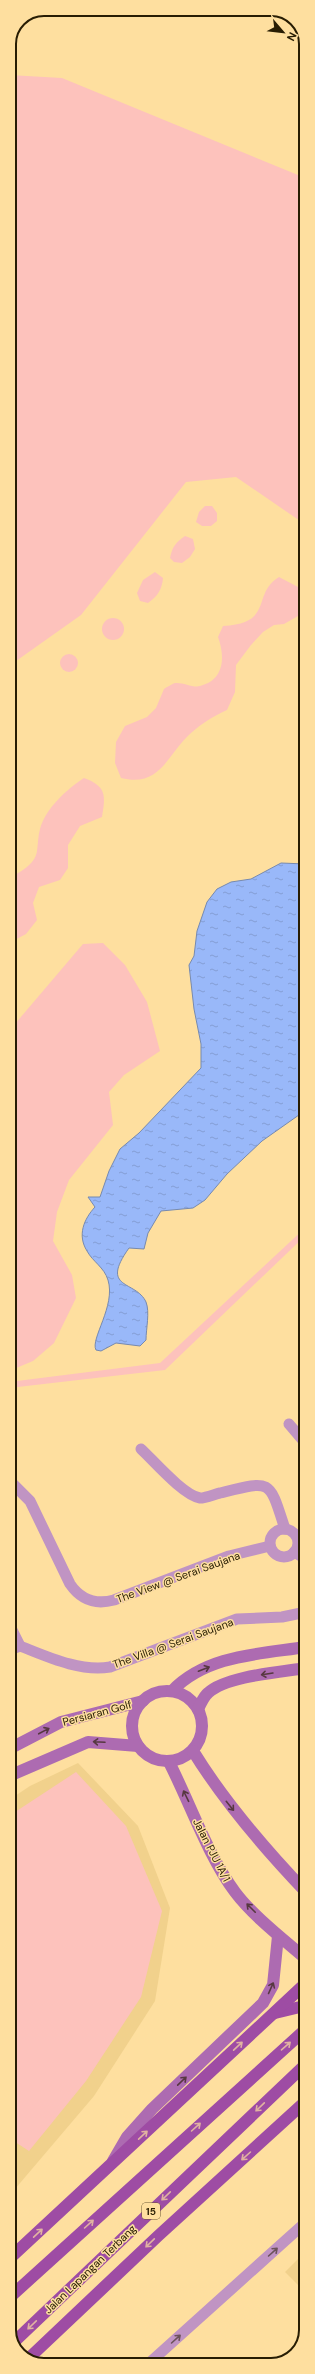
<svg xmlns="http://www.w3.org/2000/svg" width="315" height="2374" viewBox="0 0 315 2374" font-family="'DM Sans',sans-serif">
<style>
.built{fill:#f1d18c}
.green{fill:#fdc2bc}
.water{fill:url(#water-ripples);stroke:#778aaf}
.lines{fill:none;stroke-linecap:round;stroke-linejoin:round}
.street{stroke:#c094c3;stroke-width:11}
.secondary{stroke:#ad6bb1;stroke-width:12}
.primary{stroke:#9e4ca4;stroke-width:12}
.oneway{stroke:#573840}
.oneway2{stroke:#e1b3a0}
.oneway3{stroke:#6c5359}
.labels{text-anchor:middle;stroke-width:3;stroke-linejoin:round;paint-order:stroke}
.shield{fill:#fedf9f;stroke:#685732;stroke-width:1}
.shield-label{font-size:10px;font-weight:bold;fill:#281d03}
.street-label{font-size:11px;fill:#281d03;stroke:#fedf9f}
.rim{fill:none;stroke:#281d03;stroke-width:2}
</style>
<defs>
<pattern id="water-ripples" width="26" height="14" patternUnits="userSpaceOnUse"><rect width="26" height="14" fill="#99b8f9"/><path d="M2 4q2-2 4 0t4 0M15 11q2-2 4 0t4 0" fill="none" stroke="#849ed4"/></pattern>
</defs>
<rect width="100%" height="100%" fill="#fedf9f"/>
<g class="built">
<polygon points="78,1763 138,1826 170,1908 155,2001 94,2096 9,2196 9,1800 30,1786"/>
<polygon points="306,2251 306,2293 285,2272"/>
</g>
<g class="green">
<polygon points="9,75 62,78 298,175 306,169 306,525 236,477 186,482 81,615 9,666"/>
<polygon points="205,506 212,506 217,513 217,521 211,526 202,526 196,522 199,512"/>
<path d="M185,536L193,539L195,549L190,557L182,563L174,562L170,558C172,547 176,542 185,536Z"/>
<path d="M155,572L163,578C162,589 158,596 148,603L140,601L137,593L143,580Z"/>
<path d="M279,577L298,587L306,588V615L298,616L284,624L274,625L263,632L251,645L236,665L235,692L227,710C214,716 202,723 191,733C167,754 161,788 121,778L115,763L116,742L125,726L147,717L156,708L164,689C167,687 172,684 175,683C183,682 193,688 200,686C225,680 225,656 218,637L223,626C275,623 251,594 279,577Z"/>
<circle cx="113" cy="629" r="11"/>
<circle cx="69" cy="663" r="9"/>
<path d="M84,778C106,786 106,795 102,817L80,826L68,845V868L60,880L39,887L33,903L37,920L26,934L9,943V878C20,872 35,865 37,851C38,844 38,836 40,829C46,808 66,790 84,778Z"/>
<polygon points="103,943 125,965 147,1002 160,1051 124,1075 109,1092 113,1125 69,1180 57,1212 53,1241 72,1275 76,1298 54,1343 33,1361 9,1371 9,1031 83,944"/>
<polygon points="306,1227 306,1235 165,1370 9,1388 9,1382 160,1363"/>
<polygon points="76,1772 126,1826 162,1911 141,1997 86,2081 29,2151 9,2138 9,1816"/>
</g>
<path class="water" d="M281,863L306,864V1110L262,1141L227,1174L205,1200L193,1208L161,1211L148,1233L144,1249L129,1248C99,1290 136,1280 146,1302C150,1312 146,1329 146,1340L140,1346L116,1343L101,1351L96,1350C90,1339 116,1306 108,1280C104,1267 93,1262 87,1251C77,1235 84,1219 95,1207L88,1197H100L109,1171L120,1149L139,1133L201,1068V1044L194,1009L189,965L194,956L197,931L207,902L217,889L231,882L251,879Z"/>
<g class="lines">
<g class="street">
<polyline points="289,1424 306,1444"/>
<path d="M141,1449C154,1461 183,1495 200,1498C206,1498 215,1494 220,1493C272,1480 269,1479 285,1529"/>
<path d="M9,1480L30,1501L70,1584C81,1600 96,1605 114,1600L229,1556L270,1546"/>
<circle cx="284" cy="1543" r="14"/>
<polyline points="294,1552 306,1559"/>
<polyline points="9,1624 20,1646"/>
<path d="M9,1650L20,1646C48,1657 80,1672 110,1667L237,1619L282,1617L306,1612"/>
<polyline points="147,2365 306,2222"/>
</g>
<g class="secondary">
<circle cx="167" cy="1726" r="35"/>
<path d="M172,1691C206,1655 260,1654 306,1647"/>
<path d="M198,1709C201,1704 203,1697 208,1693C226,1676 281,1672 306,1668"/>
<polyline points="9,1749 61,1722 143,1701"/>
<path d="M193,1751C225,1803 264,1848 306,1892"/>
<path d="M169,1762C190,1803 208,1856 235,1892C253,1916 283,1939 306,1959"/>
<polyline points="9,1776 88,1742 138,1746"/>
<polyline points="113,2161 127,2137 152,2109 263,2003 273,1985 278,1936"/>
</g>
<g class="primary">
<polyline points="275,2013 300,2007 306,2008"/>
<polyline points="9,2259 306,1983"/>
<polyline points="9,2298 306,2029"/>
<polyline points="14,2342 306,2064"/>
<polyline points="28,2359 158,2236 306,2101"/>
</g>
</g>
<defs><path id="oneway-shaft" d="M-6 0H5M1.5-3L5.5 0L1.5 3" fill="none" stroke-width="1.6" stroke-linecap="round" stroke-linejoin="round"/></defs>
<g class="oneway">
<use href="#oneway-shaft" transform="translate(204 1669) rotate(-21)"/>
<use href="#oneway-shaft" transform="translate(267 1674) rotate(171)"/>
<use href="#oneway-shaft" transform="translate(44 1731) rotate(-28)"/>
<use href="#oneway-shaft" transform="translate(99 1742) rotate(-177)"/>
<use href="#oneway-shaft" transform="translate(186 1796) rotate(-116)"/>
<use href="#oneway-shaft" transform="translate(230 1806) rotate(51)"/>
<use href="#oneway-shaft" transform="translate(251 1908) rotate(-135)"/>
<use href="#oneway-shaft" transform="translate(271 1988) rotate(-66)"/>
<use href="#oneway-shaft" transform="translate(182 2081) rotate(-44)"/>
</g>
<g class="oneway2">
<use href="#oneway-shaft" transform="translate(238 2046) rotate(-43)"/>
<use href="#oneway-shaft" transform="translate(286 2046) rotate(-41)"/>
<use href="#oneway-shaft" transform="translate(260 2107) rotate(136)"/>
<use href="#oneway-shaft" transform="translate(196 2127) rotate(-42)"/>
<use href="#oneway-shaft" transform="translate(143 2135) rotate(-43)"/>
<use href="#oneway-shaft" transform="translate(246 2156) rotate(138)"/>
<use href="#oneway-shaft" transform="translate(166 2196) rotate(136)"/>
<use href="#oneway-shaft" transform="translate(89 2224) rotate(-42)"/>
<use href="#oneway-shaft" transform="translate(38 2233) rotate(-43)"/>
<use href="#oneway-shaft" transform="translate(150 2243) rotate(136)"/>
<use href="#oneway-shaft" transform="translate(32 2325) rotate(136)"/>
</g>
<g class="oneway3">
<use href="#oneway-shaft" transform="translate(273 2252) rotate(-42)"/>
<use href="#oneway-shaft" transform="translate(176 2339) rotate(-42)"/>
</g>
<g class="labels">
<rect class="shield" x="142" y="2203" width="18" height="16" rx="3"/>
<g class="shield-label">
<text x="151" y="2215">15</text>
</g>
<g class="street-label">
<text transform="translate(178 1577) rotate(-20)" y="4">The View @ Serai Saujana</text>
<text transform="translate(173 1643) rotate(-20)" y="4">The Villa @ Serai Saujana</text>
<text transform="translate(97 1713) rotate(-15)" y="4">Persiaran Golf</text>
<text transform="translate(212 1850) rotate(63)" y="4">Jalan PJU 1A/1</text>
<text transform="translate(90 2269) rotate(-44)" y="4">Jalan Lapangan Terbang</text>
</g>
</g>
<path d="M0 0H315V2374H0ZM44 16H271A28 28 0 0 1 299 44V2330A28 28 0 0 1 271 2358H44A28 28 0 0 1 16 2330V44A28 28 0 0 1 44 16Z" fill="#fedf9f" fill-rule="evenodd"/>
<path class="rim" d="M44 16H271A28 28 0 0 1 299 44V2330A28 28 0 0 1 271 2358H44A28 28 0 0 1 16 2330V44A28 28 0 0 1 44 16Z"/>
<g transform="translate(283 32) rotate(118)" stroke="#fedf9f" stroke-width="3" paint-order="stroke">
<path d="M0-3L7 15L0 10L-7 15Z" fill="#281d03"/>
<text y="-6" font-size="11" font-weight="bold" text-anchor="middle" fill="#281d03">N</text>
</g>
</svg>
